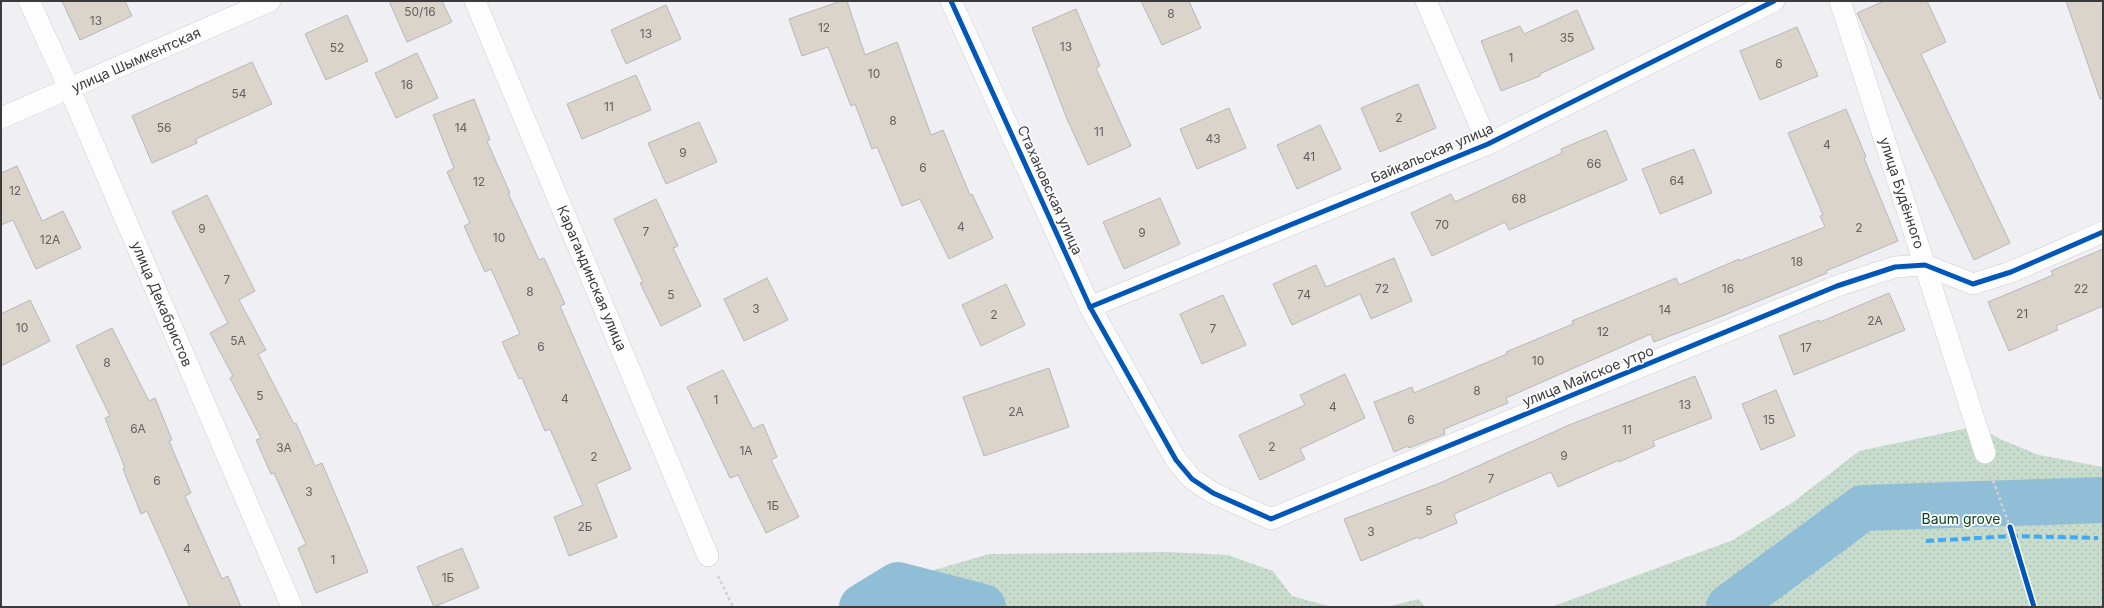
<svg xmlns="http://www.w3.org/2000/svg" width="2104" height="608" viewBox="0 0 2104 608" font-family="Inter,sans-serif">
<style>
.park{fill:url(#park-dots)}
.lines{fill:none;stroke-linecap:round;stroke-linejoin:round}
.river{stroke:#90bed7;stroke-width:46}
.building{fill:#dad4cb;stroke:#b8b7b9}
.street-casing{stroke:#cdcdd0;stroke-width:22}
.path{stroke:#d1d1d2;stroke-width:2.5;stroke-dasharray:3 3;stroke-linecap:butt}
.street{stroke:#fdfdfd;stroke-width:21}
.quiet{stroke:#3fa9f5;stroke-width:4;stroke-dasharray:8 4;stroke-linecap:butt}
.cycleway-casing{stroke:#fdfdfe;stroke-width:8}
.cycleway{stroke:#0057b8;stroke-width:5}
.labels{text-anchor:middle;stroke-width:3.5;stroke-linejoin:round;paint-order:stroke}
.number-label{font-size:12px;fill:#636160}
.street-label{font-size:14px;fill:#3b3b3d;stroke:#fdfdfe}
.park-label{font-size:14px;fill:#08451c;stroke:#fdfdfe}
</style>
<defs>
<pattern id="park-dots" width="8" height="8" patternUnits="userSpaceOnUse"><rect width="8" height="8" fill="#c8dccd"/><path d="M2 2h.1M6 6h.1" fill="none" stroke="#adbeb1" stroke-width="1.8" stroke-linecap="round"/></pattern>
</defs>
<rect width="100%" height="100%" fill="#f0f0f4"/>
<g class="park">
<polygon points="1978,426 2000,439 2039,455 2103,467 2103,607 1551,607 1733,540 1796,500 1859,451"/>
<polygon points="1168,552 1228,555 1273,571 1292,596 1332,607 864,607 910,577 989,554"/>
<polygon points="1419,599 1425,607 1386,607"/>
</g>
<g class="lines">
<g class="river">
<polyline points="862,607 898,585 983,607"/>
<polyline points="1729,607 1863,508 2103,500"/>
</g>
</g>
<g class="building">
<polygon points="62,1 125,1 132,16 80,40"/>
<polygon points="389,1 442,1 452,22 407,42"/>
<polygon points="841,1 847,1 865,55 897,42 931,135 943,130 970,195 972,194 993,238 949,259 920,199 902,206 877,147 872,149 855,104 851,106 828,47 802,56 789,19"/>
<polygon points="1141,1 1189,1 1201,28 1162,45"/>
<polygon points="1884,1 1927,1 1946,42 1921,54 2010,243 1974,260 1857,13"/>
<polygon points="2066,1 2103,1 2103,98 2100,99"/>
<polygon points="666,5 681,39 626,64 611,30"/>
<polygon points="1076,9 1100,66 1096,68 1131,146 1088,165 1067,119 1032,28"/>
<polygon points="1577,10 1594,49 1540,74 1540,76 1501,91 1481,41 1520,26 1524,34"/>
<polygon points="347,15 368,61 326,80 305,34"/>
<polygon points="1797,27 1818,76 1760,100 1740,51"/>
<polygon points="417,53 438,98 396,118 375,73"/>
<polygon points="252,62 272,104 196,139 197,143 152,163 132,116"/>
<polygon points="636,75 651,110 582,139 567,104"/>
<polygon points="1418,84 1436,128 1380,152 1361,108"/>
<polygon points="474,99 490,140 487,141 510,193 508,193 539,260 544,258 565,304 560,306 631,469 596,484 617,537 569,556 554,517 583,505 550,429 545,431 522,378 519,379 502,342 520,334 491,269 485,272 464,226 470,223 447,172 454,168 433,115"/>
<polygon points="1229,108 1246,148 1197,169 1180,129"/>
<polygon points="1846,109 1866,157 1864,158 1898,241 1826,271 1827,273 1717,318 1654,342 1651,334 1506,398 1508,403 1444,429 1445,434 1409,448 1408,446 1394,452 1374,402 1412,387 1414,393 1507,354 1506,352 1573,324 1572,321 1676,278 1679,285 1739,259 1739,261 1825,227 1820,216 1823,215 1788,133"/>
<polygon points="699,122 717,162 666,184 648,143"/>
<polygon points="1320,125 1341,169 1297,189 1277,145"/>
<polygon points="1606,130 1627,180 1509,230 1505,222 1432,256 1411,213 1451,194 1455,202 1562,153 1561,149"/>
<polygon points="1694,149 1712,193 1660,214 1642,169"/>
<polygon points="17,166 42,221 63,211 81,248 36,269 13,220 1,225 1,173"/>
<polygon points="207,195 255,291 239,300 266,350 258,354 294,424 296,423 315,466 322,463 368,572 316,593 298,548 306,544 274,473 271,474 256,440 261,438 230,378 233,376 210,333 228,323 172,212"/>
<polygon points="1160,198 1180,244 1124,269 1103,222"/>
<polygon points="656,199 678,246 673,248 701,306 661,326 640,283 643,282 614,219"/>
<polygon points="2103,249 2103,306 2056,326 2058,330 2009,351 1988,302 2053,275 2051,271"/>
<polygon points="1394,258 1412,301 1371,319 1360,294 1292,325 1273,284 1316,265 1326,287"/>
<polygon points="767,278 788,320 744,341 724,299"/>
<polygon points="1006,284 1025,325 981,346 962,305"/>
<polygon points="1889,293 1905,330 1794,375 1779,336 1819,320 1820,322"/>
<polygon points="1223,295 1246,345 1202,364 1180,314"/>
<polygon points="30,300 50,341 1,366 1,314"/>
<polygon points="112,328 149,401 155,398 172,440 169,441 191,493 185,496 222,579 228,576 241,607 190,607 147,511 141,514 123,469 125,468 105,418 110,416 76,346"/>
<polygon points="1049,368 1069,427 984,456 963,397"/>
<polygon points="723,370 753,429 763,424 777,457 771,460 799,517 766,533 738,475 730,478 687,387"/>
<polygon points="1345,374 1365,418 1300,449 1305,459 1260,480 1239,435 1305,405 1300,395"/>
<polygon points="1695,376 1712,418 1653,441 1655,446 1619,462 1619,460 1558,487 1551,472 1454,514 1457,523 1419,539 1418,537 1361,561 1344,519 1440,483 1569,425"/>
<polygon points="1776,390 1795,436 1761,450 1742,404"/>
<polygon points="462,548 479,588 434,607 417,567"/>
</g>
<g class="lines">
<defs>
<g id="street">
<polyline points="29,1 70,90 292,607"/>
<polyline points="475,1 708,556"/>
<polyline points="951,1 1090,307 1176,460 1192,479 1213,493 1271,519 1837,286 1895,267 1925,265 1973,284 2011,272 2103,232"/>
<polyline points="1426,1 1488,144"/>
<polyline points="1840,1 1985,453"/>
<polyline points="1,118 270,1"/>
<polyline points="1090,307 1488,144 1774,1"/>
</g>
</defs>
<use href="#street" class="street-casing"/>
<g class="path">
<polyline points="1991,475 2010,527"/>
<polyline points="718,576 733,607"/>
</g>
<use href="#street" class="street"/>
<polyline class="quiet" points="1926,541 2013,536 2098,538"/>
<defs>
<g id="cycleway">
<polyline points="951,1 1090,307 1176,460 1192,479 1213,493 1271,519 1837,286 1895,267 1925,265 1973,284 2011,272 2103,232"/>
<polyline points="1090,307 1488,144 1774,1"/>
<polyline points="2010,527 2034,607"/>
</g>
</defs>
<use href="#cycleway" class="cycleway-casing"/>
<use href="#cycleway" class="cycleway"/>
</g>
<g class="labels">
<g class="number-label">
<text x="420" y="16">50/16</text>
<text x="1171" y="18">8</text>
<text x="96" y="25">13</text>
<text x="824" y="32">12</text>
<text x="646" y="38">13</text>
<text x="1567" y="42">35</text>
<text x="1066" y="51">13</text>
<text x="337" y="52">52</text>
<text x="1511" y="62">1</text>
<text x="1779" y="68">6</text>
<text x="874" y="78">10</text>
<text x="407" y="89">16</text>
<text x="239" y="98">54</text>
<text x="609" y="111">11</text>
<text x="1399" y="122">2</text>
<text x="893" y="125">8</text>
<text x="164" y="132">56</text>
<text x="461" y="132">14</text>
<text x="1099" y="136">11</text>
<text x="1213" y="143">43</text>
<text x="1827" y="149">4</text>
<text x="683" y="157">9</text>
<text x="1309" y="161">41</text>
<text x="1594" y="168">66</text>
<text x="923" y="172">6</text>
<text x="1677" y="185">64</text>
<text x="479" y="186">12</text>
<text x="15" y="195">12</text>
<text x="1519" y="203">68</text>
<text x="1442" y="229">70</text>
<text x="961" y="231">4</text>
<text x="1859" y="232">2</text>
<text x="202" y="233">9</text>
<text x="646" y="236">7</text>
<text x="1142" y="237">9</text>
<text x="499" y="242">10</text>
<text x="50" y="244">12А</text>
<text x="1797" y="266">18</text>
<text x="227" y="284">7</text>
<text x="1382" y="293">72</text>
<text x="1728" y="293">16</text>
<text x="2081" y="293">22</text>
<text x="530" y="296">8</text>
<text x="671" y="299">5</text>
<text x="1304" y="299">74</text>
<text x="756" y="313">3</text>
<text x="1665" y="314">14</text>
<text x="2022" y="318">21</text>
<text x="994" y="319">2</text>
<text x="1875" y="325">2А</text>
<text x="22" y="332">10</text>
<text x="1213" y="333">7</text>
<text x="1603" y="336">12</text>
<text x="238" y="345">5А</text>
<text x="541" y="351">6</text>
<text x="1806" y="352">17</text>
<text x="1538" y="365">10</text>
<text x="107" y="367">8</text>
<text x="1477" y="395">8</text>
<text x="260" y="400">5</text>
<text x="565" y="403">4</text>
<text x="716" y="404">1</text>
<text x="1685" y="409">13</text>
<text x="1333" y="411">4</text>
<text x="1016" y="416">2А</text>
<text x="1411" y="424">6</text>
<text x="1769" y="424">15</text>
<text x="138" y="433">6А</text>
<text x="1627" y="434">11</text>
<text x="1272" y="451">2</text>
<text x="284" y="452">3А</text>
<text x="746" y="455">1А</text>
<text x="1564" y="460">9</text>
<text x="594" y="461">2</text>
<text x="1491" y="483">7</text>
<text x="157" y="485">6</text>
<text x="309" y="496">3</text>
<text x="773" y="510">1Б</text>
<text x="1429" y="515">5</text>
<text x="585" y="531">2Б</text>
<text x="1371" y="536">3</text>
<text x="187" y="553">4</text>
<text x="333" y="564">1</text>
<text x="448" y="582">1Б</text>
</g>
<g class="street-label">
<text transform="translate(136 60) rotate(-24)" y="5">улица Шымкентская</text>
<text transform="translate(1432 153) rotate(-23)" y="5">Байкальская улица</text>
<text transform="translate(1050 190) rotate(66)" y="5">Стахановская улица</text>
<text transform="translate(1902 193) rotate(72)" y="5">улица Будённого</text>
<text transform="translate(592 278) rotate(67)" y="5">Карагандинская улица</text>
<text transform="translate(162 304) rotate(67)" y="5">улица Декабристов</text>
<text transform="translate(1588 376) rotate(-22)" y="5">улица Майское утро</text>
</g>
<g class="park-label">
<text x="1961" y="524">Baum grove</text>
</g>
</g>
<rect width="2104" height="608" fill="none" stroke="#3b3b3d" stroke-width="4"/>
</svg>
